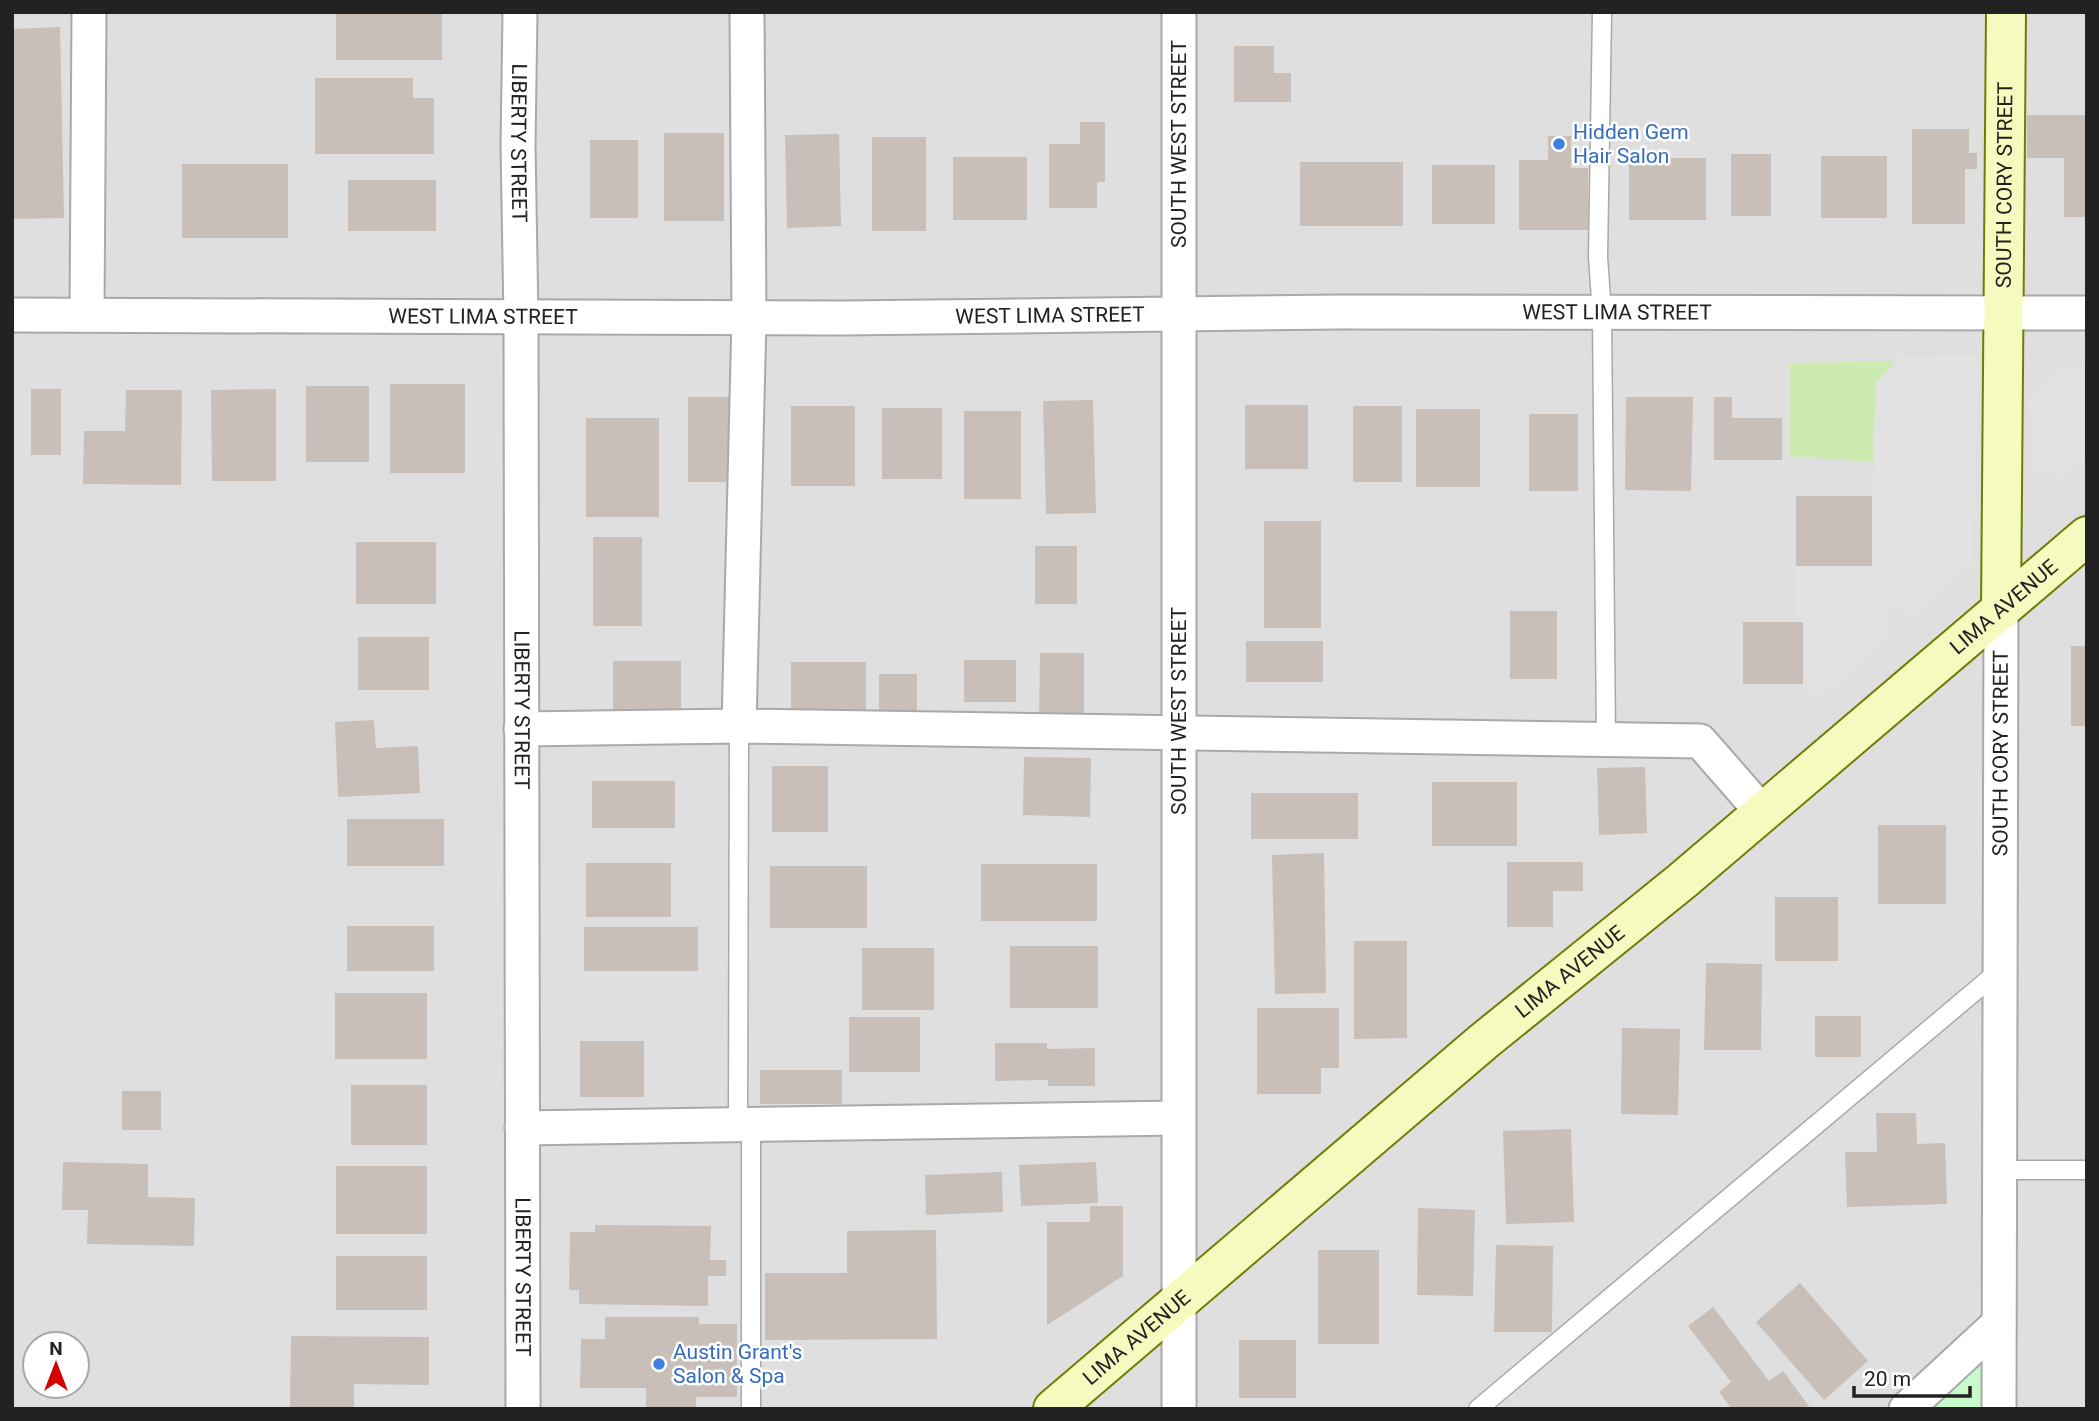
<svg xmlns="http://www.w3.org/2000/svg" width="2099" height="1421" viewBox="0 0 2099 1421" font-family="Roboto,sans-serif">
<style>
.residential{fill:#e0dfdf;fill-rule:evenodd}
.grass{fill:#cdebb0}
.park{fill:#c8facc}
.parking{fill:#e2e2e2}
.building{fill:#c7bfb8}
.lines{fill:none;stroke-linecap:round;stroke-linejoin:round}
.lane-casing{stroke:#a9a9a9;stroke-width:21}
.street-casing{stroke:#a9a9a9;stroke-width:37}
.secondary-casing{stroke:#707d05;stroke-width:42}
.lane{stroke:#fff;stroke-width:18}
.street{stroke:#fff;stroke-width:33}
.secondary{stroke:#f7fabf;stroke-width:38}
.shop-dot{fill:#3f7fe0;stroke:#fff;stroke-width:2.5}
.labels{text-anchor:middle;stroke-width:5;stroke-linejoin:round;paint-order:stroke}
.shop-label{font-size:21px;fill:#366cbe;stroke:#fff;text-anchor:start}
.street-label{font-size:21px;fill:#222;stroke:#fff}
</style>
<rect width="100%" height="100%" fill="#f2efe9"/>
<path class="residential" d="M12,12H2087V1409H12ZM35,1344H77V1386H35Z"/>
<polygon class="grass" points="1896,361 1876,382 1873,462 1790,456 1790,363"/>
<polygon class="park" points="1998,1324 1999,1409 1906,1409"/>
<g class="parking">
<polygon points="1979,355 1973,562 1912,616 1898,605 1885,614 1892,633 1816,700 1800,682 1796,566 1872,566 1876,382 1901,356"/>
<polygon points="2087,366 2087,455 2057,480 2049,469 2034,475 2029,398 2067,367"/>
</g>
<g class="building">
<rect x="336" y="12" width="106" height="48"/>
<polygon points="60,27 64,218 12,219 12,29"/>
<polygon points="1234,46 1274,46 1274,73 1291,73 1291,102 1234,102"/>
<polygon points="315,78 413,78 413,98 434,98 434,154 315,154"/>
<polygon points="2027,115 2087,115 2087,217 2064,217 2064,158 2027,158"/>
<polygon points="1080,122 1105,122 1105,182 1097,182 1097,208 1049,208 1049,144 1080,144"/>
<polygon points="1912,129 1969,129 1969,153 1977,153 1977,169 1965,169 1965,224 1912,224"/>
<rect x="664" y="133" width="60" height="88"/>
<polygon points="839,134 841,226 787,228 785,135"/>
<polygon points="1548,136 1571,136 1571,168 1588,168 1588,230 1519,230 1519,160 1548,160"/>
<rect x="872" y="137" width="54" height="94"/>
<rect x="590" y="140" width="48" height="78"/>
<rect x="1731" y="154" width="40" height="62"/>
<rect x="1821" y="156" width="66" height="62"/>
<rect x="953" y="157" width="74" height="63"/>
<rect x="1629" y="158" width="77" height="62"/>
<rect x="1300" y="162" width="103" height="64"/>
<rect x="182" y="164" width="106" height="74"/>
<rect x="1432" y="165" width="63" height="59"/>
<rect x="348" y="180" width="88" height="51"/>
<rect x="390" y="384" width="75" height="89"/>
<rect x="306" y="386" width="63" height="76"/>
<rect x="31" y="389" width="30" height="66"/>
<polygon points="276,389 276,481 212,481 211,390"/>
<polygon points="126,390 182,390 181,485 83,484 84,431 125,431"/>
<rect x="688" y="397" width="48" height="85"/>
<polygon points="1626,397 1693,397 1691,491 1625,490"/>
<polygon points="1714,397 1732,397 1732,418 1782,418 1782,460 1714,460"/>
<polygon points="1093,400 1096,513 1046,514 1043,401"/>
<rect x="1245" y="405" width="63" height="64"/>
<rect x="791" y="406" width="64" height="80"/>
<rect x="1353" y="406" width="49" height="76"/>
<rect x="882" y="408" width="60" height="71"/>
<rect x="1416" y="409" width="64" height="78"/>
<rect x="964" y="411" width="57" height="88"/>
<rect x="1529" y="414" width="49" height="77"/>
<rect x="586" y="418" width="73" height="99"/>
<rect x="1796" y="496" width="76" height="70"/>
<rect x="1264" y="521" width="57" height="107"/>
<rect x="593" y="537" width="49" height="89"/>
<rect x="356" y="542" width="80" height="62"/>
<rect x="1035" y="546" width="42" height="58"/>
<rect x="1510" y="611" width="47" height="68"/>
<rect x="1743" y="622" width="60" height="62"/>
<rect x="358" y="637" width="71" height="53"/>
<rect x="1246" y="641" width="77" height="41"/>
<rect x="2071" y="646" width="16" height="80"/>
<polygon points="1040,653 1084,653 1084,724 1039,724"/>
<rect x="964" y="660" width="52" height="42"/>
<rect x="613" y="661" width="68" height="61"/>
<rect x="791" y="662" width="75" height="55"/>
<rect x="879" y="674" width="38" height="42"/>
<polygon points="374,720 376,748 418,746 420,793 338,797 335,722"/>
<polygon points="1024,757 1091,758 1090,817 1023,815"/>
<rect x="772" y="766" width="56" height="66"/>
<polygon points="1645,767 1647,833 1599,835 1597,768"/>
<rect x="592" y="781" width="83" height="47"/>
<rect x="1432" y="782" width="85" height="64"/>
<rect x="1251" y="793" width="107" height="46"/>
<rect x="347" y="819" width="97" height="47"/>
<rect x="1878" y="825" width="68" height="79"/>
<polygon points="1324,853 1326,993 1275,994 1272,855"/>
<polygon points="1507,862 1583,862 1583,891 1553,891 1553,927 1507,927"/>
<rect x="586" y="863" width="85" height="54"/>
<rect x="981" y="864" width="116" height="57"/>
<rect x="770" y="866" width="97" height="62"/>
<rect x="1775" y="897" width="63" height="64"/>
<rect x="347" y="926" width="87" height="45"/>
<rect x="584" y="927" width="114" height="44"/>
<polygon points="1354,941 1407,941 1407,1038 1354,1039"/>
<rect x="1010" y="946" width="88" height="62"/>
<rect x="862" y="948" width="72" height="62"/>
<polygon points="1706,963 1762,964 1761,1050 1704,1050"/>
<rect x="335" y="993" width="92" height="66"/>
<polygon points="1257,1008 1339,1008 1339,1068 1321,1068 1321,1094 1257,1094"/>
<rect x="1815" y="1016" width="46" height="41"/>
<rect x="849" y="1017" width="71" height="55"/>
<polygon points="1622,1028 1680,1029 1678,1115 1621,1114"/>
<rect x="580" y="1041" width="64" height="56"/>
<polygon points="995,1043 1047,1043 1047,1049 1095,1048 1095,1086 1048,1086 1048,1080 995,1081"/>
<rect x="760" y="1070" width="82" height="34"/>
<rect x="351" y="1085" width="76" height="60"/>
<rect x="122" y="1091" width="39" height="39"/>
<polygon points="1876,1113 1916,1113 1917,1144 1945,1143 1947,1204 1847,1207 1845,1152 1877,1152"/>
<polygon points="1571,1129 1574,1222 1506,1224 1503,1131"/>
<polygon points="63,1162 148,1164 148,1197 195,1198 194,1246 87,1244 88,1210 62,1210"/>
<polygon points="1096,1162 1098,1203 1021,1206 1019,1165"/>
<rect x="336" y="1166" width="91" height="68"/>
<polygon points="1002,1172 1003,1212 926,1215 925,1175"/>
<polygon points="1090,1206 1123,1206 1123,1276 1047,1325 1047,1222 1090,1222"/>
<polygon points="1418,1208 1475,1210 1473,1296 1417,1295"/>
<polygon points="595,1225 711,1226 710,1260 726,1260 726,1276 708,1276 708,1306 579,1304 579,1290 569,1290 570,1232 595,1232"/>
<polygon points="936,1230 937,1339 765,1340 765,1273 847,1273 847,1231"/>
<polygon points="1496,1245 1553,1246 1552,1332 1494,1332"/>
<rect x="1318" y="1250" width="61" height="94"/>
<rect x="336" y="1256" width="91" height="54"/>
<polygon points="1800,1283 1868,1361 1824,1400 1756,1322"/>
<polygon points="1713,1307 1769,1381 1783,1371 1811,1409 1732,1409 1719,1392 1731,1382 1688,1326"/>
<polygon points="605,1317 699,1317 699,1324 737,1324 737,1397 696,1397 696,1409 646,1409 646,1388 580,1388 581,1339 605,1339"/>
<polygon points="291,1336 429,1337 429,1385 354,1384 354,1409 290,1409"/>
<rect x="1239" y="1340" width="57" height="58"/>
</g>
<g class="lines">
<defs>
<g id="lane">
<polyline points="1602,12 1598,257 1602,313 1606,739"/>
<polyline points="751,1124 751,1409"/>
<polyline points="738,1125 739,726"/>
<polyline points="1999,1170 2087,1170"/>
<polyline points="1478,1409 2000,970"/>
</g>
<g id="street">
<path id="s1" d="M520,12L518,145L521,318L523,1409"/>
<polyline points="1179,12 1179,1409"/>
<polyline points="87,314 89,12"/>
<path id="s2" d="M12,315L842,318L1340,312L2087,313"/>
<polyline points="739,726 749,318 747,12"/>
<polyline points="521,729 739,726 1700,741 1762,812"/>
<polyline points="522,1128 1178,1118"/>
<polyline points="1906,1409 1998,1324"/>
<path id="s3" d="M1999,1409L2001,610"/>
</g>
<g id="secondary">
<path id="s4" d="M2001,610L2006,12"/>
<path id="s5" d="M1053,1409L1484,1041L1682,881L2087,536"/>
</g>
</defs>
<use href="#lane" class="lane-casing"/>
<use href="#street" class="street-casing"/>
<use href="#secondary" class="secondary-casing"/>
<use href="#lane" class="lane"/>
<use href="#street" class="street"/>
<use href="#secondary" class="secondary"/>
</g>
<g class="shop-dot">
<circle cx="1559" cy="144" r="7"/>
<circle cx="659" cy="1364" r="7"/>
</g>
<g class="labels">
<g class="shop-label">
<text x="1573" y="139">Hidden Gem<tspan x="1573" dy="24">Hair Salon</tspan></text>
<text x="673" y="1359">Austin Grant's<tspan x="673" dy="24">Salon &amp; Spa</tspan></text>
</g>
<g class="street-label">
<text dy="7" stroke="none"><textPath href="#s1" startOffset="131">LIBERTY STREET</textPath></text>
<text transform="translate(1179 144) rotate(-90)" y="7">SOUTH WEST STREET</text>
<text dy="7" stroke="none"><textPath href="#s4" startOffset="425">SOUTH CORY STREET</textPath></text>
<text dy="7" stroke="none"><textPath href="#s2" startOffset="1605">WEST LIMA STREET</textPath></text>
<text dy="7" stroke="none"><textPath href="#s2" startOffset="1038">WEST LIMA STREET</textPath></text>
<text dy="7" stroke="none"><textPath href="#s2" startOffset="471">WEST LIMA STREET</textPath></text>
<text dy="7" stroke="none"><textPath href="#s5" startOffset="1244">LIMA AVENUE</textPath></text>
<text dy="7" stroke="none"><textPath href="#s1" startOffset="698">LIBERTY STREET</textPath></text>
<text transform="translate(1179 711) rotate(-90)" y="7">SOUTH WEST STREET</text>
<text dy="7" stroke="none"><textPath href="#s3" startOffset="656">SOUTH CORY STREET</textPath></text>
<text dy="7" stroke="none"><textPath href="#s5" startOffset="677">LIMA AVENUE</textPath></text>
<text dy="7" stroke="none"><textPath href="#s1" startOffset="1265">LIBERTY STREET</textPath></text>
<text dy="7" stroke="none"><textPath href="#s5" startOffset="110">LIMA AVENUE</textPath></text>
</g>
</g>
<rect width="2099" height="1421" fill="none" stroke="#222222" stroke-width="28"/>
<g transform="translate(56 1365)"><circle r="33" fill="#ffffff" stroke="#a7a7a7" stroke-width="2"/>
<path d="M0-5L12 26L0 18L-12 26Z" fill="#d40000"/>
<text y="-10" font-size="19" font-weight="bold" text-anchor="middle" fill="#222222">N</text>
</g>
<path d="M1854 1386v10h116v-10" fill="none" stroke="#222222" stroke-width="3.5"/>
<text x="1864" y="1386" font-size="21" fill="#222222" stroke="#ffffff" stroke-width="5" paint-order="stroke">20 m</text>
</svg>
